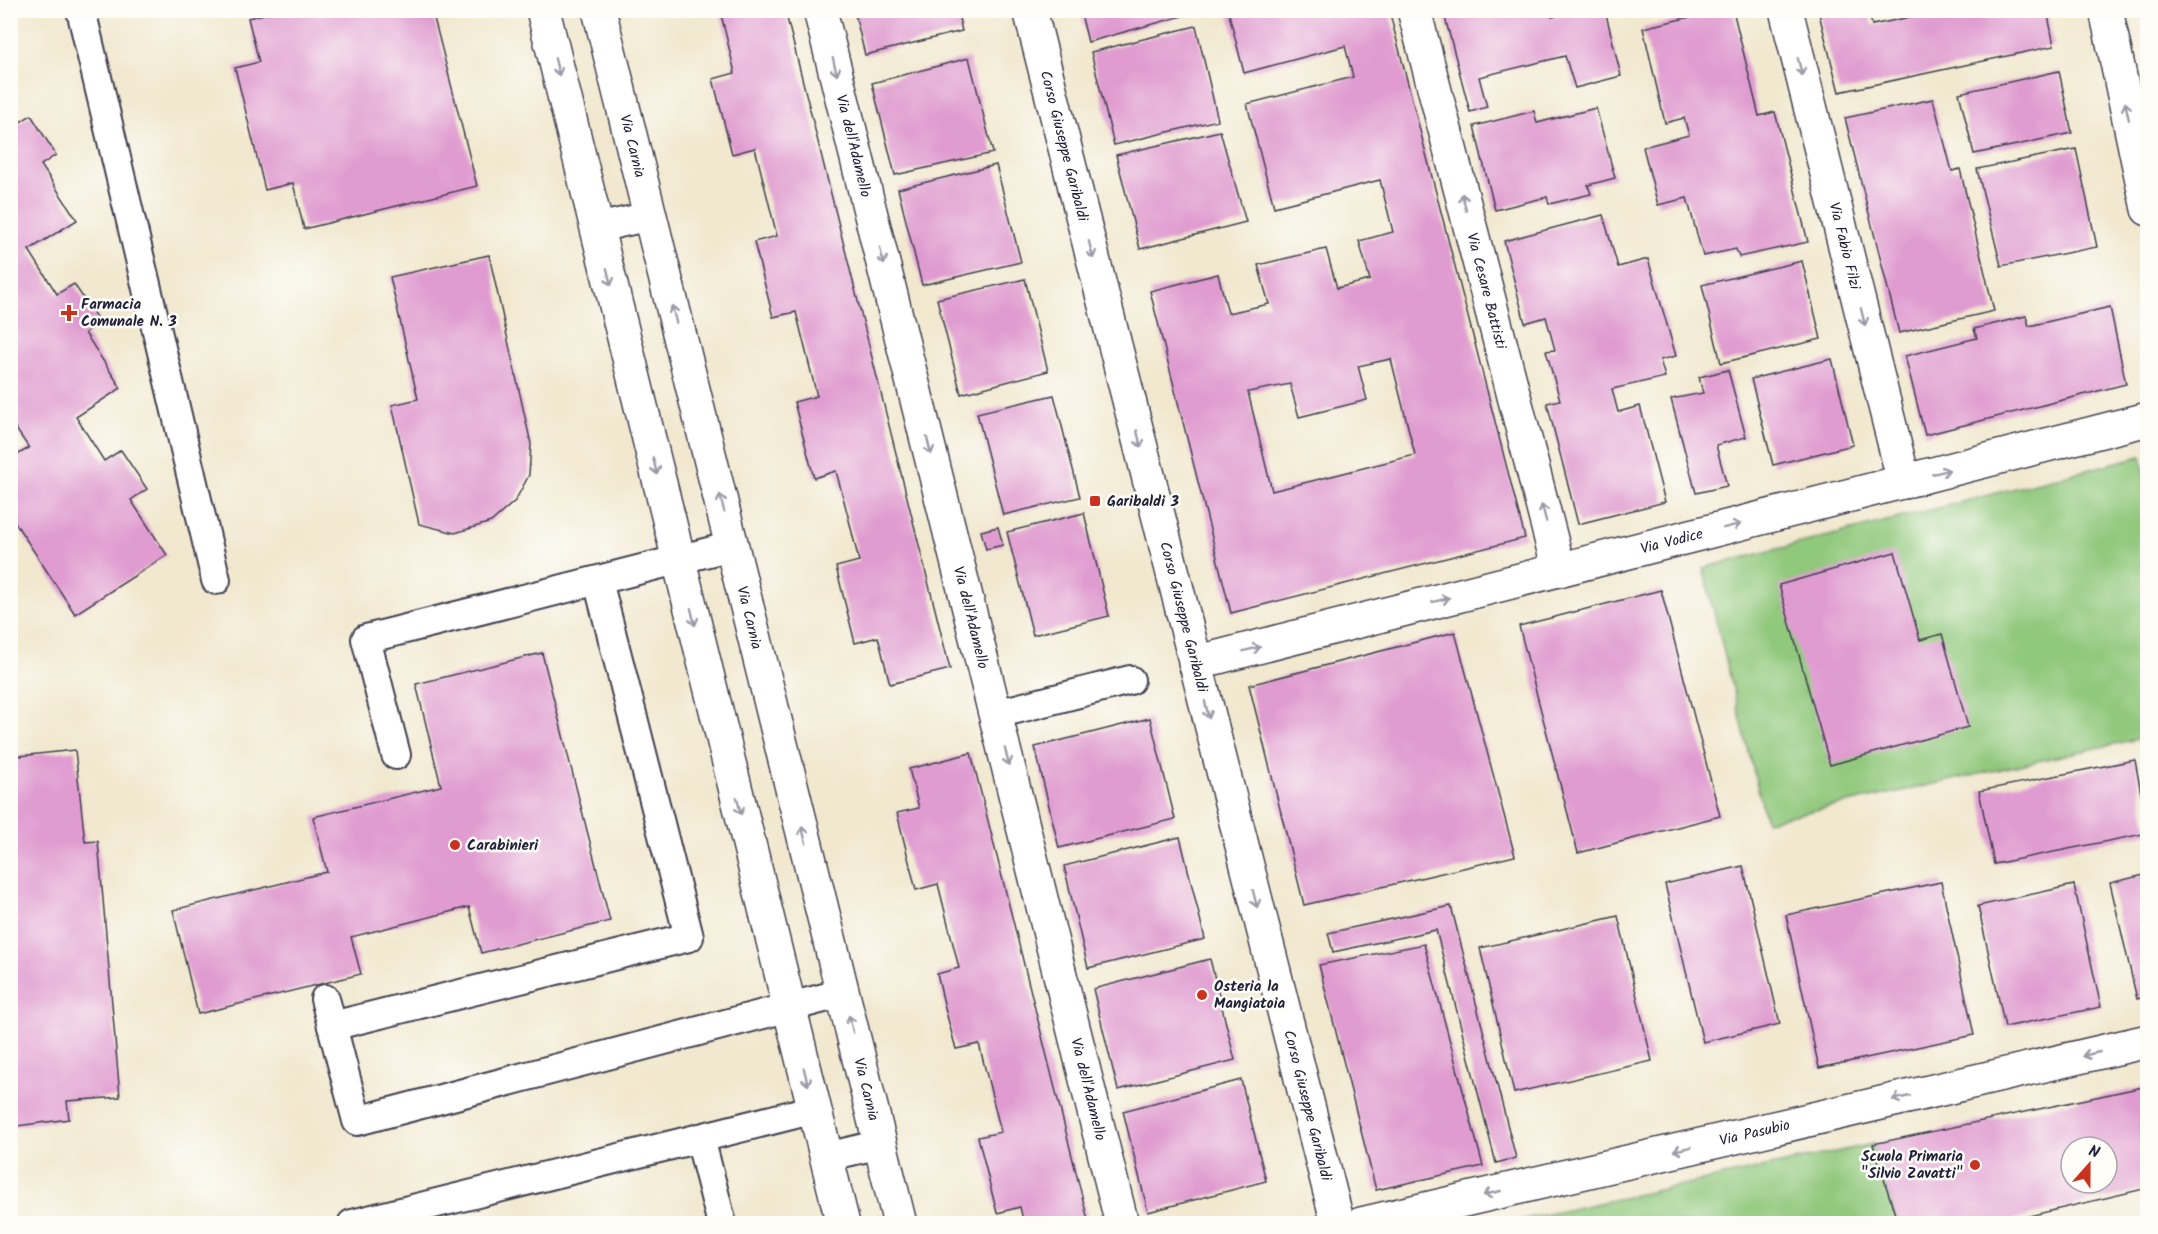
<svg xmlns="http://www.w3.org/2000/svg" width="2158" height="1234" viewBox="0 0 2158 1234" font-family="Kalam,sans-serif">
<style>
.green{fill:#90c87c;stroke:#59755c;stroke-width:1.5}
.building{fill:#e09cd0;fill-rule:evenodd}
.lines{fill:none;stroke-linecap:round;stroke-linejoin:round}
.service-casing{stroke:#414051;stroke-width:32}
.minor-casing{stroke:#414051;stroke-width:36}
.tertiary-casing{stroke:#414051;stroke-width:36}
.service{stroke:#fff;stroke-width:28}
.minor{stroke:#fff;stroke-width:33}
.tertiary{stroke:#fff;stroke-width:33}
.oneway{stroke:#9c9ca7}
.poi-dot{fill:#c8321e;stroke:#fdfcf7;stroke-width:2}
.labels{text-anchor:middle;stroke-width:5;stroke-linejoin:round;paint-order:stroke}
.street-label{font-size:15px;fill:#22223b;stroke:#fdfcf7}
.poi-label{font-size:15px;font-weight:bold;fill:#22223b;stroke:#fdfcf7;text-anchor:start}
</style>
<rect width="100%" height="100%" fill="#fdfcf7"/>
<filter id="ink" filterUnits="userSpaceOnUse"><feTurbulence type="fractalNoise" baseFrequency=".0167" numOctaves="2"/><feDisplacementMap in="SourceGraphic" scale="12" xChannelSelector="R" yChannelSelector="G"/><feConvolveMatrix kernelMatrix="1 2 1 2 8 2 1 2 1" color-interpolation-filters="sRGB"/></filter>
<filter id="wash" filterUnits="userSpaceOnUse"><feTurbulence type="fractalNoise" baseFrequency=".008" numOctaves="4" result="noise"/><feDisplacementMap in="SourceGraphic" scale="24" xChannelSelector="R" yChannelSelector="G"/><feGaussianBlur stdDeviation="1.35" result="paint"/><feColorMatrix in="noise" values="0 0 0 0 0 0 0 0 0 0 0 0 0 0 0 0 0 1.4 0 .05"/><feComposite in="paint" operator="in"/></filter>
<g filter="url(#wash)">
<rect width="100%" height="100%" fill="#f1e8cf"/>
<g class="green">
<polygon points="2141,456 2148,486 2147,737 1766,821 1703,568"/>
<polygon points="1873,1144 1898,1223 1501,1224"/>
</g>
<g id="blocks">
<g class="building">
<polygon points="280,10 432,10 477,186 304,229 293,183 265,190 235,68 259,62 248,18"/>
<polygon points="720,10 785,10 950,669 890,684 878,637 855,643 836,567 859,561 848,516 836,471 814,478 794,402 817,396 796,312 773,317 754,242 777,236 755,148 732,154 713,79 735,73"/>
<polygon points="854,10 957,10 962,31 865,55"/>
<polygon points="1080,10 1185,10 1186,15 1088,42"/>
<path d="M1228,10H1389L1525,538L1231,613L1150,291L1218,274L1228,313L1269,304L1258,265L1326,249L1337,288L1370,280L1359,241L1393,232L1380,180L1274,207L1247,104L1353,77L1345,46L1244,73ZM1391,359L1415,455L1272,491L1248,392L1290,384L1299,417L1367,400L1358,366Z"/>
<polygon points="1443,10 1550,10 1552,17 1579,10 1605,10 1621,76 1575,88 1565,56 1479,77 1487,107 1470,112"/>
<polygon points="1720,10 1733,10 1759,116 1775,112 1808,242 1739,257 1736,249 1703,256 1687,198 1658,205 1643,147 1689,135 1684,118 1665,123 1643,28"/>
<polygon points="1818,10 1868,10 1872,25 1943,10 2047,10 2054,46 1839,92"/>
<polygon points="1196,26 1218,120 1114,145 1091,52"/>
<polygon points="969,58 993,153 895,175 872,83"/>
<polygon points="2059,71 2072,133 1974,154 1959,93"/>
<polygon points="1933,99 1952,171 1960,169 1994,311 1899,333 1845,118"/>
<polygon points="1596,108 1615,178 1588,185 1591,194 1549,204 1547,197 1495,210 1474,126 1534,111 1537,123"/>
<polygon points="31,115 56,155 41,165 77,220 29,250 57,294 74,284 100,323 85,333 121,388 76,417 104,461 121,450 147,489 131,500 167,555 75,614 10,515 10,459 29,448 10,420 10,121 14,126"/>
<polygon points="1220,131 1246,222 1140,249 1116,155"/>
<polygon points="2076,149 2097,247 2001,266 1977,169"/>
<polygon points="996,165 1021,262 922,285 898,189"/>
<polygon points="1603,215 1618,267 1648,259 1676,356 1660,360 1665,377 1612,389 1618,412 1640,406 1665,502 1578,524 1547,403 1560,400 1546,351 1555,350 1546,317 1525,323 1504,241"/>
<polygon points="489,255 531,444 529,475 515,501 491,522 455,533 419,524 392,405 418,399 390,277"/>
<polygon points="1802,261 1821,339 1721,363 1702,285"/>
<polygon points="1025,279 1048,371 961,394 937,299"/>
<polygon points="2110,307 2126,384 1925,435 1905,356 1977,338 1974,329 2026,316 2029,326"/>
<polygon points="1832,359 1853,445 1773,465 1751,379"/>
<polygon points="1728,370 1746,437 1716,445 1727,486 1696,493 1671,399 1703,393 1699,377"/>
<polygon points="1054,395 1080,497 1003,515 977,413"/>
<polygon points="1084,513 1109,616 1033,635 1007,532"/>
<polygon points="998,527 1003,545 986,549 981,531"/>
<polygon points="1895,552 1920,640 1942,634 1968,727 1830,765 1779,585"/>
<polygon points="1661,590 1720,816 1578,853 1519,626"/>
<polygon points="1455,632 1515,856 1304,905 1249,685"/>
<polygon points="542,653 610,921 481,953 469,907 351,937 361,974 198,1014 173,910 327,872 313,817 441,786 416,684"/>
<polygon points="1150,718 1175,819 1059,848 1035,747"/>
<polygon points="75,750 85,842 98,841 120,1097 67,1101 69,1119 10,1127 10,757"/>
<polygon points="971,753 1089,1224 1024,1224 1020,1207 997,1213 978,1137 1001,1132 979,1044 956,1049 946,1012 937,974 959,968 938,884 916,890 897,813 919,808 909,769"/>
<polygon points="2135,760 2148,833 1994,864 1979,791"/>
<polygon points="1180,837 1205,939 1088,968 1064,866"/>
<polygon points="1743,866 1780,1024 1703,1042 1665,884"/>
<polygon points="2148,874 2148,996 2137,999 2110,883"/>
<polygon points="1941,882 1974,1035 1819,1068 1786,915"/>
<polygon points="2074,885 2101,1007 2005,1027 1978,906"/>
<polygon points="1451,906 1516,1158 1496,1163 1436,930 1333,952 1328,933"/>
<polygon points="1618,916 1652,1061 1514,1093 1480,948"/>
<polygon points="1424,944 1483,1166 1376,1190 1319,965"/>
<polygon points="1210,959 1235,1060 1118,1090 1093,989"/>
<polygon points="1241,1080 1266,1181 1148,1212 1123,1111"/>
<path d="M2148,1086V1188L1995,1224H1898L1873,1144ZM2071,1147H2107V1183H2071Z"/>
</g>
</g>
</g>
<g filter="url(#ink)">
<use href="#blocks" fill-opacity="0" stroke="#414051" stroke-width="1.5"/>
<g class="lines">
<defs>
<g id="service">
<polyline points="81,10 216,580"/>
<polyline points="597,228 650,216"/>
<polyline points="996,714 1130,680"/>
<polyline points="396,755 366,639 732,546"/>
<polyline points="325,999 357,1121 843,993"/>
<polyline points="332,1026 689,937 598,581"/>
<polyline points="826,1157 881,1144"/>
<polyline points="352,1224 700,1138"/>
<polyline points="722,1224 700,1138 815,1109"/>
</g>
<g id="minor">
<polyline points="543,10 843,1224"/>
<path id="s1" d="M599,10L900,1224"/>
<path id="s2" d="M820,10L1122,1224"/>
<path id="s3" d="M1414,10L1559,570"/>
<path id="s4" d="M1786,10L1904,482"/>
<path id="s5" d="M1195,663L2148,419"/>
<path id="s6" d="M1361,1224L2148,1041"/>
</g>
<g id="tertiary">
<path id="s7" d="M1030,10L1338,1224"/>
<polyline points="2106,10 2148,209"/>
</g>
</defs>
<use href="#service" class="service-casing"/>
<use href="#minor" class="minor-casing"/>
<use href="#tertiary" class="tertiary-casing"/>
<use href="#service" class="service"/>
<use href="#minor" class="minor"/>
<use href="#tertiary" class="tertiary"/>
</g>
<defs><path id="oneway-shaft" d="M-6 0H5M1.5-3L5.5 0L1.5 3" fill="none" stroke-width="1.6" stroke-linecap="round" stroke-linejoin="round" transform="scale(1.5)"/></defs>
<g class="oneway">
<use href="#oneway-shaft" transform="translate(557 67) rotate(76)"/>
<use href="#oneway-shaft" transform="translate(835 67) rotate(76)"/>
<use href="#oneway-shaft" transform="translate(1800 67) rotate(76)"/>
<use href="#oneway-shaft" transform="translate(2127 111) rotate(-102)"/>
<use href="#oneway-shaft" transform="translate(1464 202) rotate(-104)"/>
<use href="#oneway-shaft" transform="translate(1091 250) rotate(76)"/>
<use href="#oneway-shaft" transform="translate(882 256) rotate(76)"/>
<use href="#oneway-shaft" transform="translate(609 277) rotate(76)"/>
<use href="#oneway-shaft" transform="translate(674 314) rotate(-104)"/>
<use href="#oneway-shaft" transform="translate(1863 317) rotate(76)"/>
<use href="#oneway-shaft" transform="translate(1139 439) rotate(76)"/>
<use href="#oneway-shaft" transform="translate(929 446) rotate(76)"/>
<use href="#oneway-shaft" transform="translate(655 466) rotate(76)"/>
<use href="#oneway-shaft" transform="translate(1941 472) rotate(-14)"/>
<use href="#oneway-shaft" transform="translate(722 503) rotate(-104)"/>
<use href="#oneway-shaft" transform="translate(1544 513) rotate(-105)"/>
<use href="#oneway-shaft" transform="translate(1732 526) rotate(-14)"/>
<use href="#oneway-shaft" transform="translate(1441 600) rotate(-14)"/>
<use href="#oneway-shaft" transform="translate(693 617) rotate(76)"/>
<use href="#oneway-shaft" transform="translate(1252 649) rotate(-14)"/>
<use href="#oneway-shaft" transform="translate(1207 710) rotate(76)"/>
<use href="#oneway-shaft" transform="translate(1007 757) rotate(76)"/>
<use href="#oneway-shaft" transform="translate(739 806) rotate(76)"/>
<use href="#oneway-shaft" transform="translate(804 835) rotate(-104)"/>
<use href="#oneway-shaft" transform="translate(1255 899) rotate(76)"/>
<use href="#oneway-shaft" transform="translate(851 1024) rotate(-104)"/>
<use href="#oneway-shaft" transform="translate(2091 1054) rotate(167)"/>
<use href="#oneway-shaft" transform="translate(806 1077) rotate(76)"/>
<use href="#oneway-shaft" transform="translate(1901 1098) rotate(167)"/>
<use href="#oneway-shaft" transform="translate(1682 1149) rotate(167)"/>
<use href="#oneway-shaft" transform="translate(1492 1193) rotate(167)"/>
</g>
</g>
<g class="poi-dot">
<path d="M66 304h6v6h6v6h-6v6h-6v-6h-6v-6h6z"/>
<rect x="1089" y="495" width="12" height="12" rx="3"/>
<circle cx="455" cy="845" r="6"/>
<circle cx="1202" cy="995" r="6"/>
<circle cx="1975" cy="1165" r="6"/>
</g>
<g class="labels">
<g class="street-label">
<text dy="5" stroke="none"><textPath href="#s1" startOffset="140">Via Carnia</textPath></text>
<text dy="5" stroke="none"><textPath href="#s2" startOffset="140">Via dell'Adamello</textPath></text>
<text dy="5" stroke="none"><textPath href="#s7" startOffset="140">Corso Giuseppe Garibaldi</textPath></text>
<text dy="5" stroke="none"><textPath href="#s4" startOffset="243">Via Fabio Filzi</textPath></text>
<text dy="5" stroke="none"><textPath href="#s3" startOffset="290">Via Cesare Battisti</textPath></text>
<text dy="5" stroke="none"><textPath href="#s5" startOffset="492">Via Vodice</textPath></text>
<text dy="5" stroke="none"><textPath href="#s1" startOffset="626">Via Carnia</textPath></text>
<text dy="5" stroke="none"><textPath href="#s2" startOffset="626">Via dell'Adamello</textPath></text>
<text dy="5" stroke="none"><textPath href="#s7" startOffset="626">Corso Giuseppe Garibaldi</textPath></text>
<text dy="5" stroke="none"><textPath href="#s1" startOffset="1112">Via Carnia</textPath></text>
<text dy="5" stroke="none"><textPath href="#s2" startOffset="1112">Via dell'Adamello</textPath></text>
<text dy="5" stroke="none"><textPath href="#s7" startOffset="1130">Corso Giuseppe Garibaldi</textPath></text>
<text dy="5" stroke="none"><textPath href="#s6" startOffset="404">Via Pasubio</textPath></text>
</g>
<g class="poi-label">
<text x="81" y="309">Farmacia<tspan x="81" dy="17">Comunale N. 3</tspan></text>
<text x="1107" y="506">Garibaldi 3</text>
<text x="467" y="850">Carabinieri</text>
<text x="1214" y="991">Osteria la<tspan x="1214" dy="17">Mangiatoia</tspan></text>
<text x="1963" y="1161" text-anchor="end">Scuola Primaria<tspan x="1963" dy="17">"Silvio Zavatti"</tspan></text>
</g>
</g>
<rect width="2158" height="1234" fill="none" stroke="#fdfcf7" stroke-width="36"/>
<g transform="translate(2089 1165) rotate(21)"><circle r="28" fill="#fdfcf7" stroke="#a5a5ac" stroke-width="1.5"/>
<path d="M0-4.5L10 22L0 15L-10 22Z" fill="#c8321e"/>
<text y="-9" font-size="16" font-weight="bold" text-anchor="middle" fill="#22223b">N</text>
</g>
</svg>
